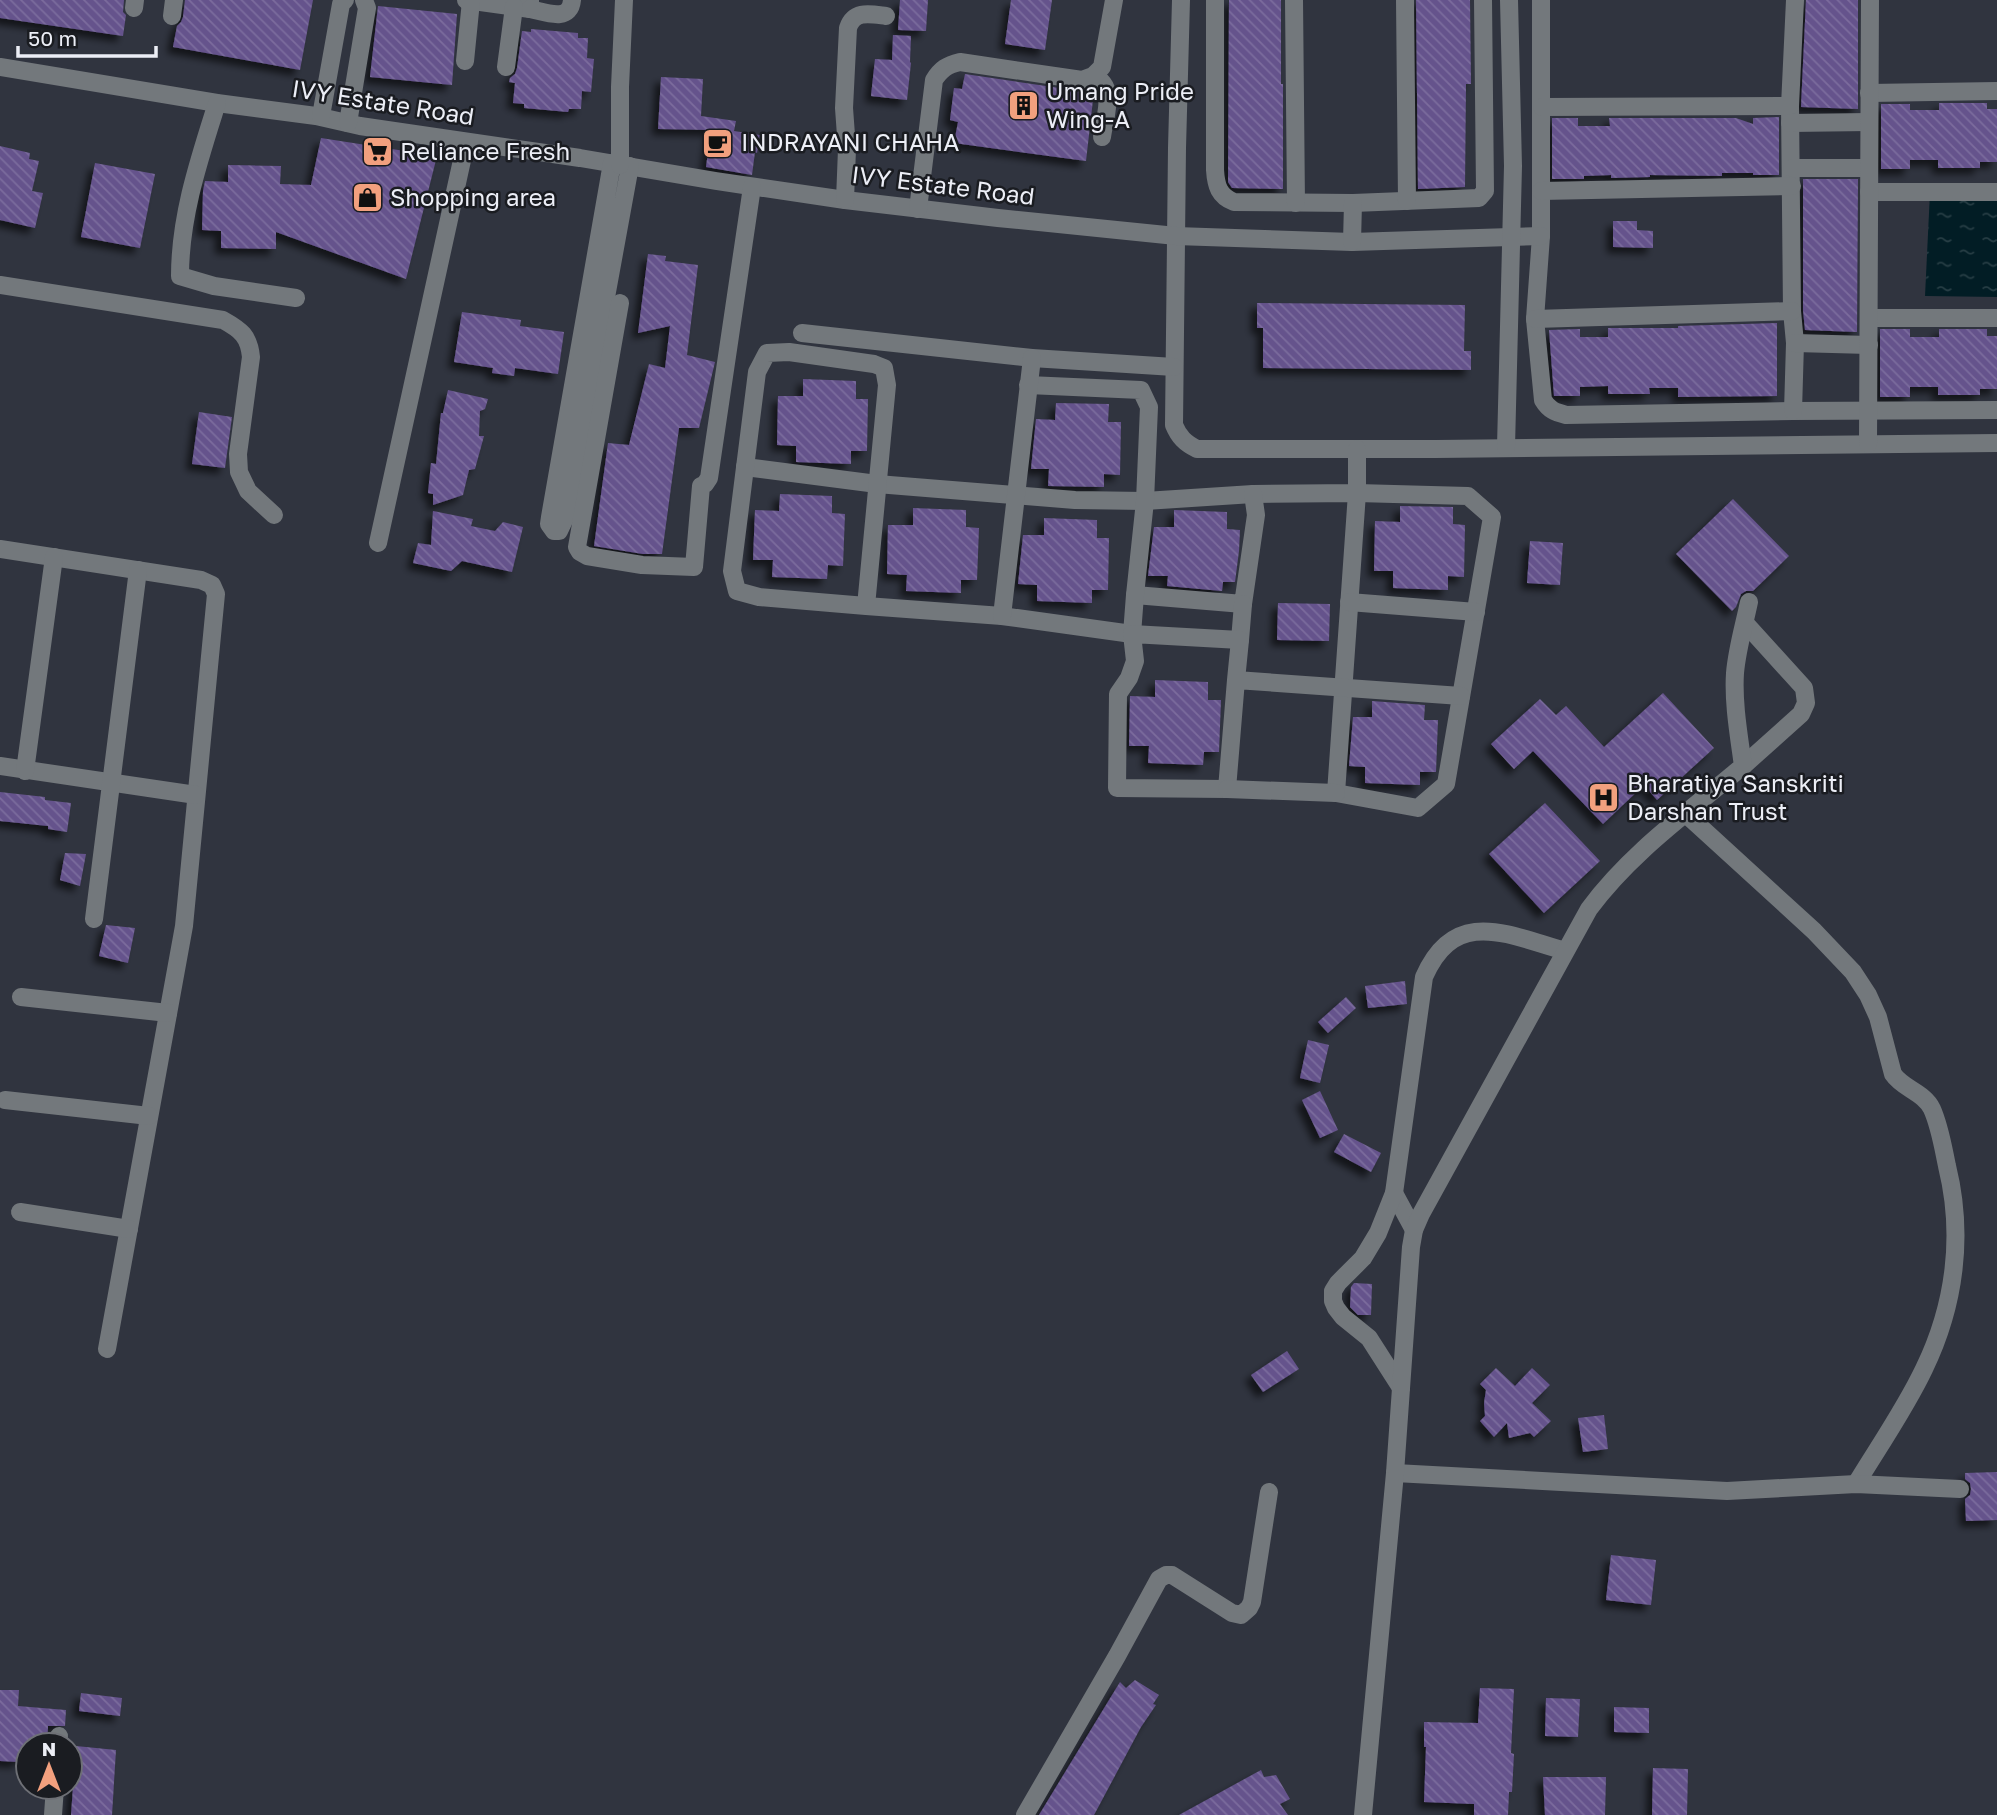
<svg xmlns="http://www.w3.org/2000/svg" width="1997" height="1815" viewBox="0 0 1997 1815" font-family="'Golos Text',sans-serif">
<style>
.water{fill:url(#water-ripples)}
.building{fill:url(#building-back-hatch);filter:url(#shadow)}
.lines{fill:none;stroke-linecap:round;stroke-linejoin:round}
.minor{stroke:#73787c;stroke-width:18}
.labels{text-anchor:middle;stroke-width:5;stroke-linejoin:round;paint-order:stroke}
.poi-label{font-size:24px;fill:#eceef6;stroke:#1a1c21;text-anchor:start}
.street-label{font-size:24px;fill:#eceef6;stroke:#1a1c21}
</style>
<defs>
<pattern id="water-ripples" width="26" height="14" patternUnits="userSpaceOnUse" patternTransform="scale(1.75)"><rect width="26" height="14" fill="#021d25"/><path d="M2 4q2-2 4 0t4 0M15 11q2-2 4 0t4 0" fill="none" stroke="#273e45"/></pattern>
<pattern id="building-back-hatch" width="6" height="6" patternUnits="userSpaceOnUse" patternTransform="scale(1.75)"><rect width="6" height="6" fill="#65538c"/><path d="M-1 5l2 2M0 0l6 6M5-1l2 2" fill="none" stroke="#7b6c9d"/></pattern>
<filter id="shadow"><feDropShadow dx="-6" dy="6" stdDeviation="3.5" flood-color="#0009"/></filter>
</defs>
<rect width="100%" height="100%" fill="#30343f"/>
<polygon class="water" points="1930,192 1997,192 1997,297 1925,296"/>
<g class="building">
<polygon points="0,0 124,0 123,12 126,15 123,36 0,18"/>
<polygon points="185,0 313,0 300,70 173,47 177,26 181,22 183,17"/>
<polygon points="900,0 928,0 926,31 898,30"/>
<polygon points="1011,0 1052,0 1045,50 1005,44"/>
<polygon points="1229,0 1281,0 1281,84 1283,84 1283,189 1232,188 1228,182"/>
<polygon points="1416,0 1470,0 1471,84 1466,84 1465,187 1418,189"/>
<polygon points="1806,0 1858,0 1858,109 1801,107"/>
<polygon points="378,6 457,14 452,85 370,77"/>
<polygon points="531,29 578,33 578,38 588,38 587,58 594,59 591,92 582,91 581,109 569,109 568,112 524,108 524,104 513,103 515,83 509,82 510,78 515,74 517,68 522,31 531,32"/>
<polygon points="893,35 911,36 910,62 911,63 907,100 871,96 875,59 892,60"/>
<polygon points="965,74 1080,91 1094,91 1086,161 954,143 958,122 950,120 954,88 962,89"/>
<polygon points="661,77 703,79 701,116 736,121 734,131 760,135 757,153 755,152 752,175 706,167 711,130 658,129"/>
<polygon points="1939,103 1987,103 1987,109 1997,109 1997,162 1980,162 1980,168 1938,168 1938,160 1910,160 1910,169 1881,169 1881,104 1910,104 1910,110 1939,110"/>
<polygon points="1779,117 1779,175 1753,175 1753,173 1722,173 1722,176 1650,175 1650,177 1611,178 1611,175 1584,176 1584,179 1552,179 1552,118 1578,118 1578,126 1610,126 1609,118 1736,118 1753,124 1753,118"/>
<polygon points="321,138 437,156 406,279 276,232 276,249 221,248 221,231 202,230 203,191 205,181 228,182 228,165 281,166 280,184 311,185"/>
<polygon points="0,146 30,153 29,159 39,161 32,191 43,193 35,228 0,220"/>
<polygon points="95,163 155,174 140,248 81,237"/>
<polygon points="1803,179 1858,179 1857,332 1805,330 1803,310"/>
<polygon points="1613,221 1637,221 1637,230 1653,231 1653,248 1613,247"/>
<polygon points="648,254 666,256 665,261 698,265 687,355 715,362 699,428 679,428 662,554 643,554 594,546 608,443 629,445 649,364 665,368 670,326 638,333"/>
<polygon points="1257,303 1465,305 1464,351 1471,351 1471,370 1263,368 1263,328 1257,328"/>
<polygon points="462,312 521,320 520,326 564,332 558,374 515,368 514,376 492,373 493,368 454,362"/>
<polygon points="1777,323 1777,396 1678,397 1678,388 1649,388 1650,394 1608,394 1608,386 1580,387 1580,396 1554,396 1549,330 1580,329 1580,337 1608,337 1608,328 1678,328 1678,326"/>
<polygon points="1880,329 1910,329 1910,337 1939,337 1939,329 1987,329 1987,336 1997,336 1997,389 1980,389 1980,395 1938,395 1938,387 1910,387 1910,397 1880,397"/>
<polygon points="803,379 856,381 856,399 868,399 867,451 851,451 851,464 796,462 796,446 777,445 778,396 803,396"/>
<polygon points="448,390 488,399 485,409 480,411 479,436 484,436 475,469 469,470 463,495 433,505 433,494 428,493 431,463 436,464 441,413 443,413"/>
<polygon points="1056,403 1109,404 1108,422 1121,422 1120,475 1104,474 1104,487 1048,486 1049,469 1031,469 1036,419 1055,420"/>
<polygon points="199,412 232,417 225,468 192,464"/>
<polygon points="780,494 832,496 832,513 845,514 843,566 828,565 827,579 772,577 773,560 753,560 755,510 779,511"/>
<polygon points="1733,499 1789,556 1753,591 1746,591 1741,594 1736,607 1732,611 1676,554"/>
<polygon points="1400,506 1453,507 1453,524 1465,525 1464,577 1448,576 1448,590 1393,588 1393,571 1374,571 1375,521 1400,522"/>
<polygon points="913,508 966,510 966,527 979,528 977,580 961,580 961,593 906,591 907,575 887,574 888,525 913,525"/>
<polygon points="1174,510 1227,512 1227,529 1240,530 1239,551 1235,582 1223,582 1222,591 1167,586 1168,576 1148,576 1154,527 1174,527"/>
<polygon points="433,511 473,519 471,526 495,531 503,522 523,527 512,572 462,561 451,571 413,563 418,543 431,545"/>
<polygon points="1044,518 1097,520 1097,538 1109,538 1108,590 1092,590 1092,603 1037,601 1037,585 1018,584 1023,535 1044,535"/>
<polygon points="1530,541 1563,543 1560,585 1527,583"/>
<polygon points="1278,603 1330,604 1329,641 1277,640"/>
<polygon points="1155,680 1208,682 1208,700 1221,700 1219,752 1204,752 1203,765 1148,763 1149,746 1129,746 1130,696 1155,697"/>
<polygon points="1663,693 1714,748 1657,800 1644,785 1603,824 1533,751 1514,769 1491,744 1540,699 1556,715 1566,706 1604,747"/>
<polygon points="1372,701 1425,705 1424,720 1438,720 1436,772 1420,772 1420,785 1365,783 1365,767 1349,766 1353,717 1372,717"/>
<polygon points="0,792 45,797 45,800 71,803 67,832 48,829 48,826 0,821"/>
<polygon points="1545,803 1600,861 1544,913 1489,854"/>
<polygon points="65,853 86,854 80,886 60,880"/>
<polygon points="106,925 135,928 128,963 99,956"/>
<polygon points="1405,981 1407,1004 1368,1008 1365,986"/>
<polygon points="1346,997 1356,1008 1328,1033 1318,1022"/>
<polygon points="1308,1040 1329,1045 1320,1083 1300,1078"/>
<polygon points="1320,1091 1338,1130 1320,1138 1302,1100"/>
<polygon points="1344,1134 1381,1153 1371,1172 1334,1152"/>
<polygon points="1354,1283 1372,1284 1371,1315 1358,1315 1350,1307 1351,1287"/>
<polygon points="1287,1351 1299,1369 1263,1392 1251,1375"/>
<polygon points="1496,1368 1515,1386 1532,1368 1550,1385 1532,1403 1551,1421 1534,1437 1530,1433 1509,1438 1507,1423 1494,1437 1480,1421 1485,1416 1484,1403 1486,1390 1480,1384"/>
<polygon points="1604,1415 1608,1449 1583,1452 1578,1418"/>
<polygon points="1997,1472 1997,1520 1966,1521 1965,1499 1970,1495 1971,1489 1970,1483 1965,1479 1965,1473"/>
<polygon points="1611,1555 1656,1560 1651,1605 1606,1600"/>
<polygon points="1135,1680 1159,1695 1153,1704 1156,1705 1141,1727 1094,1815 1039,1815 1120,1682 1126,1688"/>
<polygon points="1480,1688 1514,1689 1511,1753 1514,1754 1512,1792 1509,1792 1508,1815 1474,1815 1474,1804 1424,1802 1426,1747 1424,1747 1424,1722 1478,1723"/>
<polygon points="0,1690 19,1690 18,1706 66,1710 65,1726 48,1726 47,1745 28,1745 28,1758 19,1757 19,1762 0,1761"/>
<polygon points="81,1693 122,1698 120,1716 79,1711"/>
<polygon points="1546,1698 1580,1699 1578,1737 1545,1736"/>
<polygon points="1614,1707 1649,1708 1649,1733 1614,1732"/>
<polygon points="76,1746 116,1750 112,1815 71,1815"/>
<polygon points="1653,1768 1688,1769 1687,1815 1652,1815"/>
<polygon points="1261,1770 1264,1777 1276,1775 1290,1799 1280,1804 1288,1815 1179,1815"/>
<polygon points="1543,1777 1606,1777 1605,1815 1545,1815"/>
</g>
<g class="lines">
<g class="minor">
<polyline points="466,0 530,9 530,0"/>
<path d="M1181,0L1177,148L1174,425C1179,437 1185,443 1197,449H1436L1997,443"/>
<path d="M1215,0V170C1216,186 1219,196 1234,202L1353,203L1479,198L1485,191L1483,0"/>
<polyline points="1294,0 1296,203"/>
<polyline points="1405,0 1407,201"/>
<path d="M1541,0V236L1535,319L1543,400C1549,410 1555,412 1566,415L1793,411L1997,410"/>
<polyline points="134,8 135,0"/>
<path d="M530,9C545,12 570,23 572,0"/>
<polyline points="172,16 174,0"/>
<polyline points="465,61 471,1"/>
<polyline points="0,67 217,103 316,116 360,126 580,158 716,181 845,200 998,218 1176,236 1352,242 1541,236"/>
<polyline points="506,67 514,7"/>
<path d="M1093,76C1117,86 1105,115 1102,137"/>
<polyline points="1869,93 1997,91"/>
<path d="M217,103C199,160 180,216 180,276L214,286L296,298"/>
<polyline points="1790,106 1792,311 1795,343 1793,411"/>
<polyline points="1542,107 1790,106 1795,0"/>
<polyline points="321,116 341,4 345,0"/>
<polyline points="348,123 367,8 364,0"/>
<polyline points="1790,123 1869,122"/>
<polyline points="612,163 550,517 549,524 554,531 559,531 566,516 630,166"/>
<polyline points="620,165 620,87 624,0"/>
<polyline points="1792,168 1869,168"/>
<polyline points="1541,191 1792,186"/>
<polyline points="1869,192 1997,192"/>
<path d="M845,200L847,149L844,108L848,28C854,10 870,14 886,16"/>
<path d="M918,209L934,80C941,69 947,65 960,62L1082,80L1093,76L1102,67L1114,0"/>
<polyline points="1352,242 1353,203"/>
<path d="M0,285L223,320C241,330 249,336 251,357L238,454L239,472L248,491L274,515"/>
<polyline points="620,303 577,547 580,552 587,556 642,565 694,567 701,486 705,484 709,478 752,187"/>
<polyline points="1869,318 1997,318"/>
<polyline points="1535,319 1792,311"/>
<polyline points="802,333 1032,358 1174,367"/>
<polyline points="1795,343 1869,345"/>
<polyline points="1868,444 1870,0"/>
<polyline points="1506,447 1513,166 1509,0"/>
<polyline points="745,467 877,484 1075,500 1145,501 1253,494 1357,493 1468,496 1492,517 1446,784 1418,808 1336,793 1357,493 1357,449"/>
<polyline points="378,543 466,142"/>
<polyline points="0,549 201,580 212,585 216,594 184,926 107,1349"/>
<polyline points="1135,595 1243,604 1256,515 1253,494"/>
<polyline points="1349,602 1476,612"/>
<polyline points="866,606 759,597 737,591 732,571 757,372 767,353 789,352 874,364 884,368 887,385 866,606 1002,616 1132,634 1135,595 1145,501 1149,407 1141,390 1028,385"/>
<polyline points="1002,616 1032,358"/>
<polyline points="1240,640 1243,604"/>
<polyline points="1236,680 1240,640 1132,634 1135,661 1129,678 1118,694 1117,788 1227,789 1236,680 1461,696"/>
<polyline points="0,766 196,795"/>
<polyline points="1743,766 1801,714 1806,703 1804,688 1745,623"/>
<polyline points="25,771 54,557"/>
<polyline points="1227,789 1336,793"/>
<path d="M1686,814L1814,931L1853,972L1868,995L1878,1017L1893,1074C1903,1089 1924,1092 1932,1109C1940,1127 1943,1147 1947,1166C1964,1235 1955,1305 1924,1369C1905,1409 1879,1446 1856,1484"/>
<polyline points="94,919 138,570"/>
<polyline points="21,997 168,1013"/>
<polyline points="5,1100 149,1116"/>
<polyline points="1394,1193 1414,1230"/>
<polyline points="20,1212 129,1229"/>
<path d="M1401,1388L1369,1338L1343,1317L1336,1308L1333,1301V1291L1338,1283L1363,1258L1378,1233L1394,1193L1424,977C1455,906 1508,935 1565,951"/>
<polyline points="1395,1473 1727,1491 1856,1484 1960,1489"/>
<polyline points="58,1745 59,1736"/>
<polyline points="53,1815 55,1787"/>
<polyline points="1025,1815 1117,1656 1159,1579 1166,1575 1172,1575 1232,1613 1241,1615 1249,1608 1252,1602 1269,1492"/>
<path d="M1363,1815L1395,1473L1411,1247L1414,1230L1421,1214L1589,909C1631,852 1690,811 1743,766C1739,736 1733,703 1735,673C1737,649 1744,626 1749,602"/>
</g>
</g>
<defs>
<symbol id="building-square" viewBox="-11 -11 22 22"><rect x="-9" y="-9" width="18" height="18" rx="4" fill="#f2a07e" stroke="#1a1c21"/><path d="M-4-6H4V6H1V3H-1V6H-4ZM-2.5-4.3h1.7v1.8h-1.7ZM.8-4.3h1.7v1.8H.8ZM-2.5-1h1.7V.8h-1.7ZM.8-1h1.7V.8H.8Z" fill="#111"/></symbol>
<symbol id="cafe-square" viewBox="-11 -11 22 22"><rect x="-9" y="-9" width="18" height="18" rx="4" fill="#f2a07e" stroke="#1a1c21"/><path d="M-5.5-4.5H6V0H3Q3 3.5 0 3.5H-2.5Q-5.5 3.5-5.5 0ZM3-3.2v2h1.7v-2ZM-6 4.5H4V6H-6Z" fill="#111"/></symbol>
<symbol id="supermarket-square" viewBox="-11 -11 22 22"><rect x="-9" y="-9" width="18" height="18" rx="4" fill="#f2a07e" stroke="#1a1c21"/><path d="M-6-5.5h2.5l.6 2H6L4.5 2H-2.5L-4.4-4H-6ZM-1.5 3.2a1.3 1.3 0 1 0 .1 0ZM3 3.2a1.3 1.3 0 1 0 .1 0Z" fill="#111"/></symbol>
<symbol id="shop-square" viewBox="-11 -11 22 22"><rect x="-9" y="-9" width="18" height="18" rx="4" fill="#f2a07e" stroke="#1a1c21"/><path d="M-5-2.5h2.3a2.7 3.5 0 0 1 5.4 0H5L5.5 6h-11ZM-1.5-2.5h3a1.5 2.3 0 0 0-3 0Z" fill="#111"/></symbol>
<symbol id="hospital-square" viewBox="-11 -11 22 22"><rect x="-9" y="-9" width="18" height="18" rx="4" fill="#f2a07e" stroke="#1a1c21"/><path d="M-5-5h3v3.5h4V-5h3V5h-3V1.5h-4V5h-3Z" fill="#111"/></symbol>
</defs>
<g fill-rule="evenodd">
<use href="#building-square" x="1006" y="88" width="35" height="35"/>
<use href="#cafe-square" x="700" y="126" width="35" height="35"/>
<use href="#supermarket-square" x="360" y="134" width="35" height="35"/>
<use href="#shop-square" x="350" y="180" width="35" height="35"/>
<use href="#hospital-square" x="1586" y="780" width="35" height="35"/>
</g>
<g class="labels">
<g class="poi-label">
<text x="1046" y="100">Umang Pride<tspan x="1046" dy="28">Wing-A</tspan></text>
<text x="741" y="151">INDRAYANI CHAHA</text>
<text x="400" y="160">Reliance Fresh</text>
<text x="390" y="206">Shopping area</text>
<text x="1627" y="792">Bharatiya Sanskriti<tspan x="1627" dy="28">Darshan Trust</tspan></text>
</g>
<g class="street-label">
<text transform="translate(383 103) rotate(9)" y="8">IVY Estate Road</text>
<text transform="translate(943 186) rotate(7)" y="8">IVY Estate Road</text>
</g>
</g>
<g transform="translate(49 1766)"><circle r="33" fill="#1a1c21" stroke="#6e7076" stroke-width="2"/>
<path d="M0-5L12 26L0 18L-12 26Z" fill="#f2a07e"/>
<text y="-10" font-size="19" font-weight="bold" text-anchor="middle" fill="#eceef6">N</text>
</g>
<path d="M18 46v10h138v-10" fill="none" stroke="#eceef6" stroke-width="3.5"/>
<text x="28" y="46" font-size="21" fill="#eceef6" stroke="#1a1c21" stroke-width="5" paint-order="stroke">50 m</text>
</svg>
